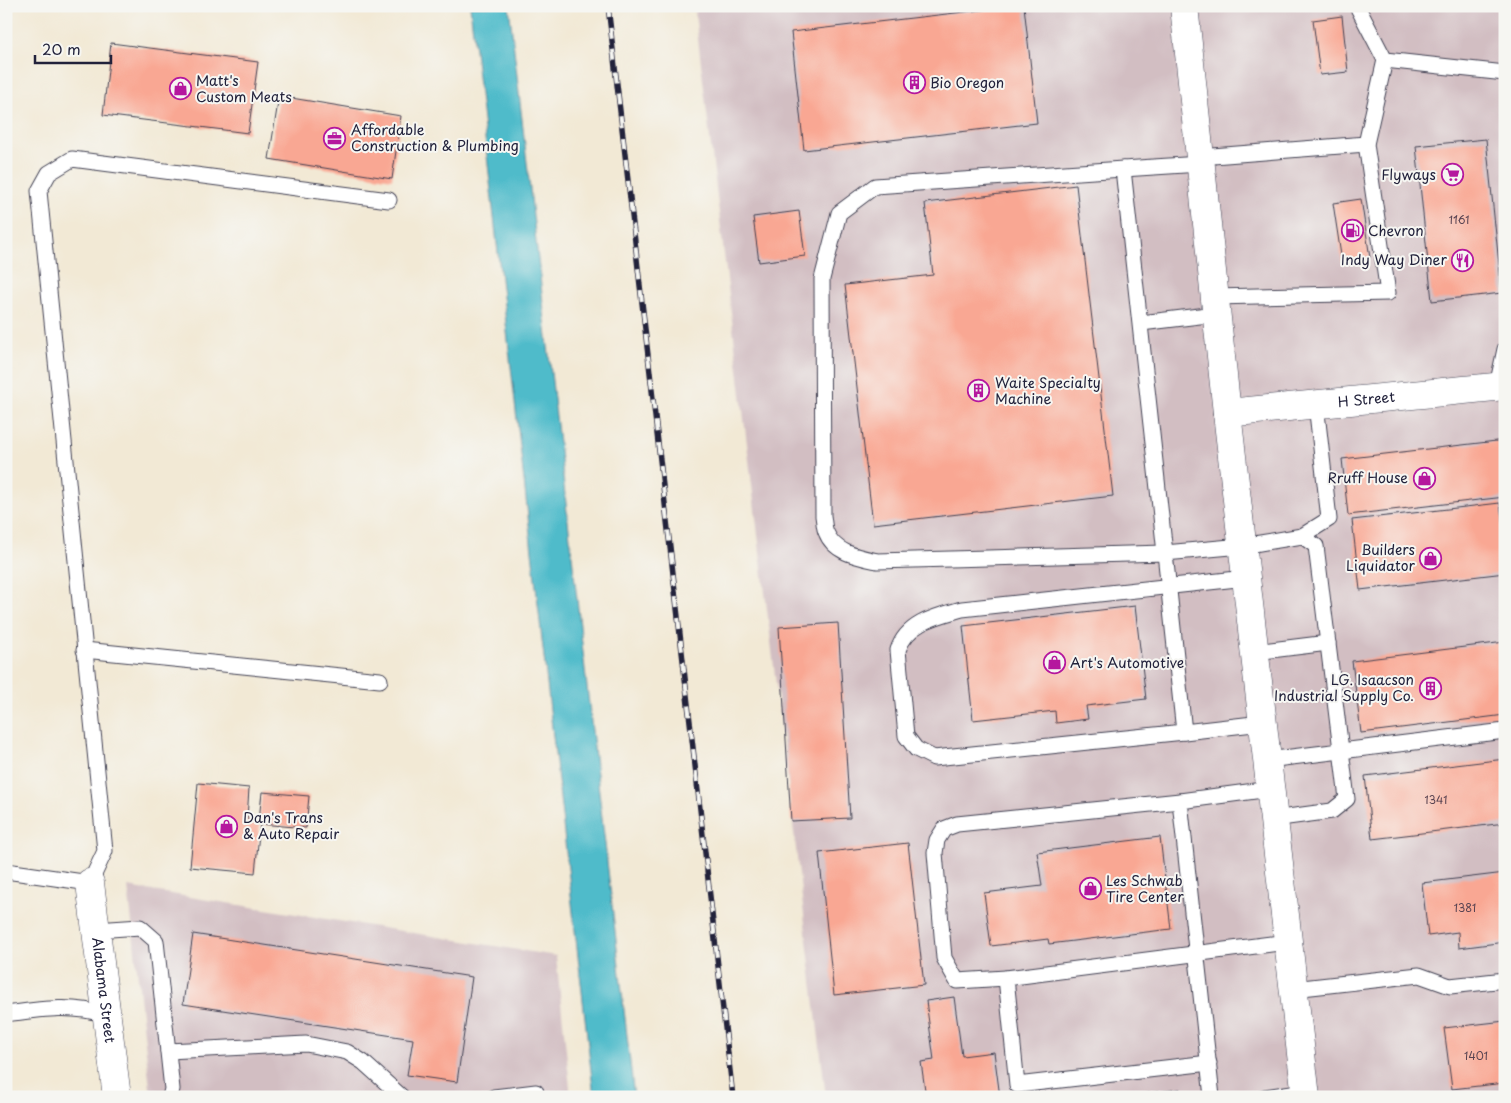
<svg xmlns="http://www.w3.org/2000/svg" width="1511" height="1103" viewBox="0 0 1511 1103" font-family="'Playpen Sans',sans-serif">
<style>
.industrial{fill:#d2bec2}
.water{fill:#4fbbca;stroke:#386e82}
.building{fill:#f9a793}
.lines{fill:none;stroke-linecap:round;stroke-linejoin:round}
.lane-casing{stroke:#414052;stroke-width:17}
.street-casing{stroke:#414052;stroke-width:29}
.secondary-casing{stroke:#414052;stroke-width:29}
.highway-casing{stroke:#414052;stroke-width:29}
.lane{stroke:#fff;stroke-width:15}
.street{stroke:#fff;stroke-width:28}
.secondary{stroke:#fff;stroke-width:28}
.highway{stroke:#fff;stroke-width:28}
.rail-casing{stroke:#22223b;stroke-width:5.5}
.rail{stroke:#f6f6f2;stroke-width:4;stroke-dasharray:11;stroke-linecap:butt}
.labels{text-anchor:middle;stroke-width:4;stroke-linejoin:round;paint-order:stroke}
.number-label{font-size:11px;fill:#584351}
.poi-label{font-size:14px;fill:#22223b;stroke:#f6f6f2;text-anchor:start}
.street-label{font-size:14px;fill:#22223b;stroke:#f6f6f2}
</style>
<rect width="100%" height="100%" fill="#f6f6f2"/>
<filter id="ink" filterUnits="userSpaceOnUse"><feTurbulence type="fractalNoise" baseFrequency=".02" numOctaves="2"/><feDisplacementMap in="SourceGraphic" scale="10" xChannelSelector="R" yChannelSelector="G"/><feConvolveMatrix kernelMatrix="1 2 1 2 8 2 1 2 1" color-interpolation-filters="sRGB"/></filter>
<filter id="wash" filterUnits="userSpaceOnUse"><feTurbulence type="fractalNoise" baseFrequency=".0096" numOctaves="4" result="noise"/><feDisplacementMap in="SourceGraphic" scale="20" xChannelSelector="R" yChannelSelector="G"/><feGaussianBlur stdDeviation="1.12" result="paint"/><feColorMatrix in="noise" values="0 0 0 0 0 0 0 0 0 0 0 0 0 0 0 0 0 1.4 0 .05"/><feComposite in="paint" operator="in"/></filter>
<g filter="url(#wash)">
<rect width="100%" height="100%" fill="#f2e9d5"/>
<g class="industrial">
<polygon points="694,6 1505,6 1505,1097 826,1097"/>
<polygon points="128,887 556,956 571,1097 151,1097"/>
</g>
<polygon class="water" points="470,6 509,6 634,1097 594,1097"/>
<g id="blocks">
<g class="building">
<polygon points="1016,6 1024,6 1037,123 804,150 791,32"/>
<polygon points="1342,16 1348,72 1320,75 1313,20"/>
<polygon points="111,43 258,62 248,133 103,115"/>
<polygon points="279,96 401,116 392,179 269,159"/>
<polygon points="1486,139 1502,293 1432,301 1416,146"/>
<polygon points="1076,185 1113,496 873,524 845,285 933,275 925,203"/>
<polygon points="1361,199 1370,258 1342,262 1333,203"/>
<polygon points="799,211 805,256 759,262 753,217"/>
<polygon points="1505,440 1505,497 1348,515 1342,459"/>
<polygon points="1500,503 1505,543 1505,573 1360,590 1352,520"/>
<polygon points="1135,606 1146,699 1086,706 1088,719 1056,723 1055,711 973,720 963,626"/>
<polygon points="838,623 850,818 791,821 779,627"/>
<polygon points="1505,642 1505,715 1361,733 1352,661"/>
<polygon points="1505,759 1505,823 1372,839 1365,776"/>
<polygon points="198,783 249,788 247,819 259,820 262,792 309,796 306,828 260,824 255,873 190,867"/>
<polygon points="1160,837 1171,929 1049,944 1048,939 991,946 984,893 1042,886 1037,852"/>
<polygon points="908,843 924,985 834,995 819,853"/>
<polygon points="1505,873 1505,942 1459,948 1458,932 1428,936 1422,883"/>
<polygon points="193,934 472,977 457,1082 407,1075 413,1039 183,1004"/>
<polygon points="954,997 962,1056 994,1052 1000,1097 926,1097 921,1062 934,1060 926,1001"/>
<polygon points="1505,1021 1505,1083 1452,1089 1444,1028"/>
<polygon points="1180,1089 1181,1097 1126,1097 1126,1096"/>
</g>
</g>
</g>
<g filter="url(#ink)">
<use href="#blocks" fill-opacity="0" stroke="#414052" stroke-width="1"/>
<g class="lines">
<defs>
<g id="lane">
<polyline points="1357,6 1385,60 1505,73"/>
<polyline points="1200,157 1366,144"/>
<polyline points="1200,164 1123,169 1165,553 1242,546 1302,536 1316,546 1347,799 1332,811 1273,819"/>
<path d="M1123,169L875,186L839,213L822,279L823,516C824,521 824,528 826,532C834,553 858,557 877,561L1165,553L1184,732L1262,723"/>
<polyline points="1215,297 1388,293 1366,144 1385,60"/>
<polyline points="1141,323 1216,314"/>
<polyline points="1497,386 1505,349"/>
<polyline points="1302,536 1329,519 1316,404"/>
<polyline points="84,650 380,680"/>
<polyline points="1255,652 1328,643"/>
<path d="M1184,732L934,758L916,749L906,736L898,650C907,622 938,616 962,609L1246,578"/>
<polyline points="1267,760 1505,731"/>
<polyline points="6,871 90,883 105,851 39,191 49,173 72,159 389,200"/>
<polyline points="96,930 140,927 156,941 172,1089 170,1097"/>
<polyline points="1006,978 957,981 944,958 935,853 937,840 944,829 957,824 1180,801"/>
<polyline points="1293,989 1419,975 1450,986 1505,980"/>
<path d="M6,1014C42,1009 71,1004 107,1015"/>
<polyline points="168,1051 306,1044 347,1052 363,1062 402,1097"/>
<polyline points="1209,1063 1017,1085 1006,978 1287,942"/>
<polyline points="494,1097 536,1092"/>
<polyline points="1212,1097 1180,801 1270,789"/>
<polyline points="1265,1097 1305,1091"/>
</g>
<g id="street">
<path id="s1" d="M90,883L117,1097"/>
</g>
<g id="secondary">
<path id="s2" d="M1227,413L1505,386"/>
</g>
<polyline id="highway" points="1184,6 1227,413 1306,1097"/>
</defs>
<use href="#lane" class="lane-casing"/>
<use href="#street" class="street-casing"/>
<use href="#secondary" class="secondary-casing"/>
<use href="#highway" class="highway-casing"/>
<use href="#lane" class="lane"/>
<use href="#street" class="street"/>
<use href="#secondary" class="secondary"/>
<use href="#highway" class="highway"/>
<defs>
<polyline id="rail" points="608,6 733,1097"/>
</defs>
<use href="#rail" class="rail-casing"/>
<use href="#rail" class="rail"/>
</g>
</g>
<defs>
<symbol id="building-ring" viewBox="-11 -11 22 22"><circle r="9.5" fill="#f6f6f2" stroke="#b5179e" stroke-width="1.5"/><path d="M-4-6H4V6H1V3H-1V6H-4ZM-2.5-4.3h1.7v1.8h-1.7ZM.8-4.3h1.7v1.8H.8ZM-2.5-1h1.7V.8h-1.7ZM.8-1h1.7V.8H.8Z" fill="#b5179e"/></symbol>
<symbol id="shop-ring" viewBox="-11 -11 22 22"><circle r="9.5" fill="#f6f6f2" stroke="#b5179e" stroke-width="1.5"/><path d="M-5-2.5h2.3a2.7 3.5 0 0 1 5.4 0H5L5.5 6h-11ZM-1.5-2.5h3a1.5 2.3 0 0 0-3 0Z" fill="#b5179e"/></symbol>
<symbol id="office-ring" viewBox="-11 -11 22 22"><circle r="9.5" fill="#f6f6f2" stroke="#b5179e" stroke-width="1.5"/><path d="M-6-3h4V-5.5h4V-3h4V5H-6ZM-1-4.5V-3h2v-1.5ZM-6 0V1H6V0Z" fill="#b5179e"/></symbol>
<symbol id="supermarket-ring" viewBox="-11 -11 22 22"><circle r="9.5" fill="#f6f6f2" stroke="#b5179e" stroke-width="1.5"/><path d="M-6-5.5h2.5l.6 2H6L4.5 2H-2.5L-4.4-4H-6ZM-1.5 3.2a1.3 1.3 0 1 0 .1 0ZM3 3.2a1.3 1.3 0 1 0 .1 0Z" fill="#b5179e"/></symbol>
<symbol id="fuel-ring" viewBox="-11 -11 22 22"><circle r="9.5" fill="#f6f6f2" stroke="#b5179e" stroke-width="1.5"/><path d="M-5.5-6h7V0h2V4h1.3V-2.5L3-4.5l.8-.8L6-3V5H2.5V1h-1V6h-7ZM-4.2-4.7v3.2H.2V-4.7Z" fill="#b5179e"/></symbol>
<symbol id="restaurant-ring" viewBox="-11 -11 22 22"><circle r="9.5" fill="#f6f6f2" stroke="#b5179e" stroke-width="1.5"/><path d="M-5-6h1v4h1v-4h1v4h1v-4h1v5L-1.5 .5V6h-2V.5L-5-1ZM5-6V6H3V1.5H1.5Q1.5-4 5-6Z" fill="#b5179e"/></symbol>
</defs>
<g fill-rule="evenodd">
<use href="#building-ring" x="902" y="70" width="25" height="25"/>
<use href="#shop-ring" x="168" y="76" width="25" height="25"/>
<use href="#office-ring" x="322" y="126" width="25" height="25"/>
<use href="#supermarket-ring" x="1440" y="162" width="25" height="25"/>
<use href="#fuel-ring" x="1340" y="218" width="25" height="25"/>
<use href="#restaurant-ring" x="1450" y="248" width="25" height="25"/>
<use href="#building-ring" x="966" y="378" width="25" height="25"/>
<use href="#shop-ring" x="1412" y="466" width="25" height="25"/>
<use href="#shop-ring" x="1418" y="546" width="25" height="25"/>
<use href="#shop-ring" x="1042" y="650" width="25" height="25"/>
<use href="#building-ring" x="1418" y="676" width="25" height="25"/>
<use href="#shop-ring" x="214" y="814" width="25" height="25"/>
<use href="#shop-ring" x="1078" y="876" width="25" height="25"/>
</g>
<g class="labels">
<g class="number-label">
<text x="1459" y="224">1161</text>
<text x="1436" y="804">1341</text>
<text x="1465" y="912">1381</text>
<text x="1476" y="1060">1401</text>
</g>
<g class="poi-label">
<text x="196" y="86">Matt's<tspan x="196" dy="16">Custom Meats</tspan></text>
<text x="930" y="88">Bio Oregon</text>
<text x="351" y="135">Affordable<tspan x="351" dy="16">Construction &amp; Plumbing</tspan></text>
<text x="1436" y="180" text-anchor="end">Flyways</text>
<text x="1368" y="236">Chevron</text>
<text x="1447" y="265" text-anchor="end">Indy Way Diner</text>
<text x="995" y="388">Waite Specialty<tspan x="995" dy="16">Machine</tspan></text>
<text x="1408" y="483" text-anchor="end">Rruff House</text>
<text x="1415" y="555" text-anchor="end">Builders<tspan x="1415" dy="16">Liquidator</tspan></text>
<text x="1070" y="668">Art's Automotive</text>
<text x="1414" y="685" text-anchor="end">LG. Isaacson<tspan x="1414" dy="16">Industrial Supply Co.</tspan></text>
<text x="243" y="823">Dan's Trans<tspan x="243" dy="16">&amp; Auto Repair</tspan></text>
<text x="1106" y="886">Les Schwab<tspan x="1106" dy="16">Tire Center</tspan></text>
</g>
<g class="street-label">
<text dy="5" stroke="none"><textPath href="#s2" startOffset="140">H Street</textPath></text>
<text dy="5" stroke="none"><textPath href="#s1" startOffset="108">Alabama Street</textPath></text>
</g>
</g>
<rect width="1511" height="1103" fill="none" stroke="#f6f6f2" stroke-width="25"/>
<path d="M35 55v8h76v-8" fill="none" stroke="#22223b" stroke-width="2.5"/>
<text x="42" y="55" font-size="15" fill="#22223b" stroke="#f6f6f2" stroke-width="4" paint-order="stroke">20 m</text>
</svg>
